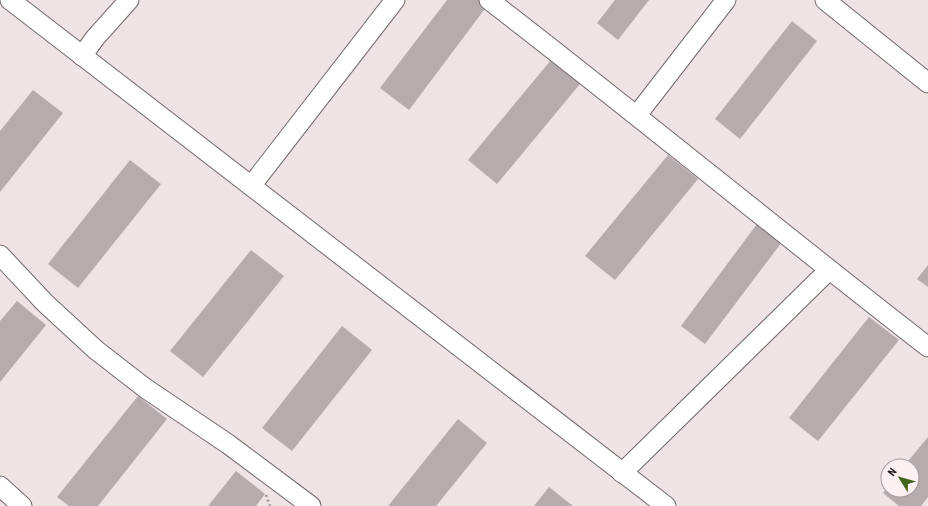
<svg xmlns="http://www.w3.org/2000/svg" width="928" height="506" viewBox="0 0 928 506" font-family="'Roboto Condensed',sans-serif">
<style>
.building{fill:#b7acad}
.lines{fill:none;stroke-linecap:round;stroke-linejoin:round}
.street-casing{stroke:#73686a;stroke-width:21}
.path{stroke:#9c9394;stroke-width:2.5;stroke-dasharray:2 3;stroke-linecap:butt}
.street{stroke:#fff;stroke-width:19}
</style>
<rect width="100%" height="100%" fill="#efe3e4"/>
<g class="building">
<polygon points="447,0 479,0 487,6 409,110 380,88"/>
<polygon points="615,0 649,0 618,40 597,23"/>
<polygon points="792,21 817,41 740,139 715,119"/>
<polygon points="551,60 580,84 497,184 468,160"/>
<polygon points="33,90 63,113 0,192 0,131"/>
<polygon points="668,155 698,179 615,280 585,256"/>
<polygon points="130,160 161,184 78,288 48,264"/>
<polygon points="757,224 782,242 705,344 681,326"/>
<polygon points="251,250 284,276 203,377 170,351"/>
<polygon points="928,265 928,287 917,279"/>
<polygon points="17,301 46,325 0,382 0,321"/>
<polygon points="869,317 899,340 818,441 789,418"/>
<polygon points="342,326 372,350 292,451 262,428"/>
<polygon points="138,396 167,419 98,506 69,506 57,497"/>
<polygon points="458,419 487,443 436,506 388,506"/>
<polygon points="928,437 928,497 921,506 899,506 883,493 888,487 888,490 912,490 912,466 904,466"/>
<polygon points="236,471 265,494 256,506 208,506"/>
<polygon points="549,487 573,506 534,506"/>
</g>
<g class="lines">
<defs>
<g id="street">
<polyline points="10,0 666,506"/>
<path d="M489,0C637,114 781,233 928,347"/>
<polyline points="825,0 928,83"/>
<polyline points="82,56 95,38 129,0"/>
<polyline points="637,115 726,0"/>
<polyline points="251,186 395,0"/>
<polyline points="0,255 45,303 96,350 145,388 228,444 311,506"/>
<polyline points="622,473 829,270"/>
<polyline points="0,486 22,506"/>
</g>
</defs>
<use href="#street" class="street-casing"/>
<polyline class="path" points="266,495 270,506"/>
<use href="#street" class="street"/>
</g>
<g transform="translate(900 478) rotate(307)"><circle r="19" fill="#fcf0f2" stroke="#a49b9c"/>
<path d="M0-3L7 15L0 10L-7 15Z" fill="#446419"/>
<text y="-6" font-size="11" font-weight="bold" text-anchor="middle" fill="#201c1c">N</text>
</g>
</svg>
